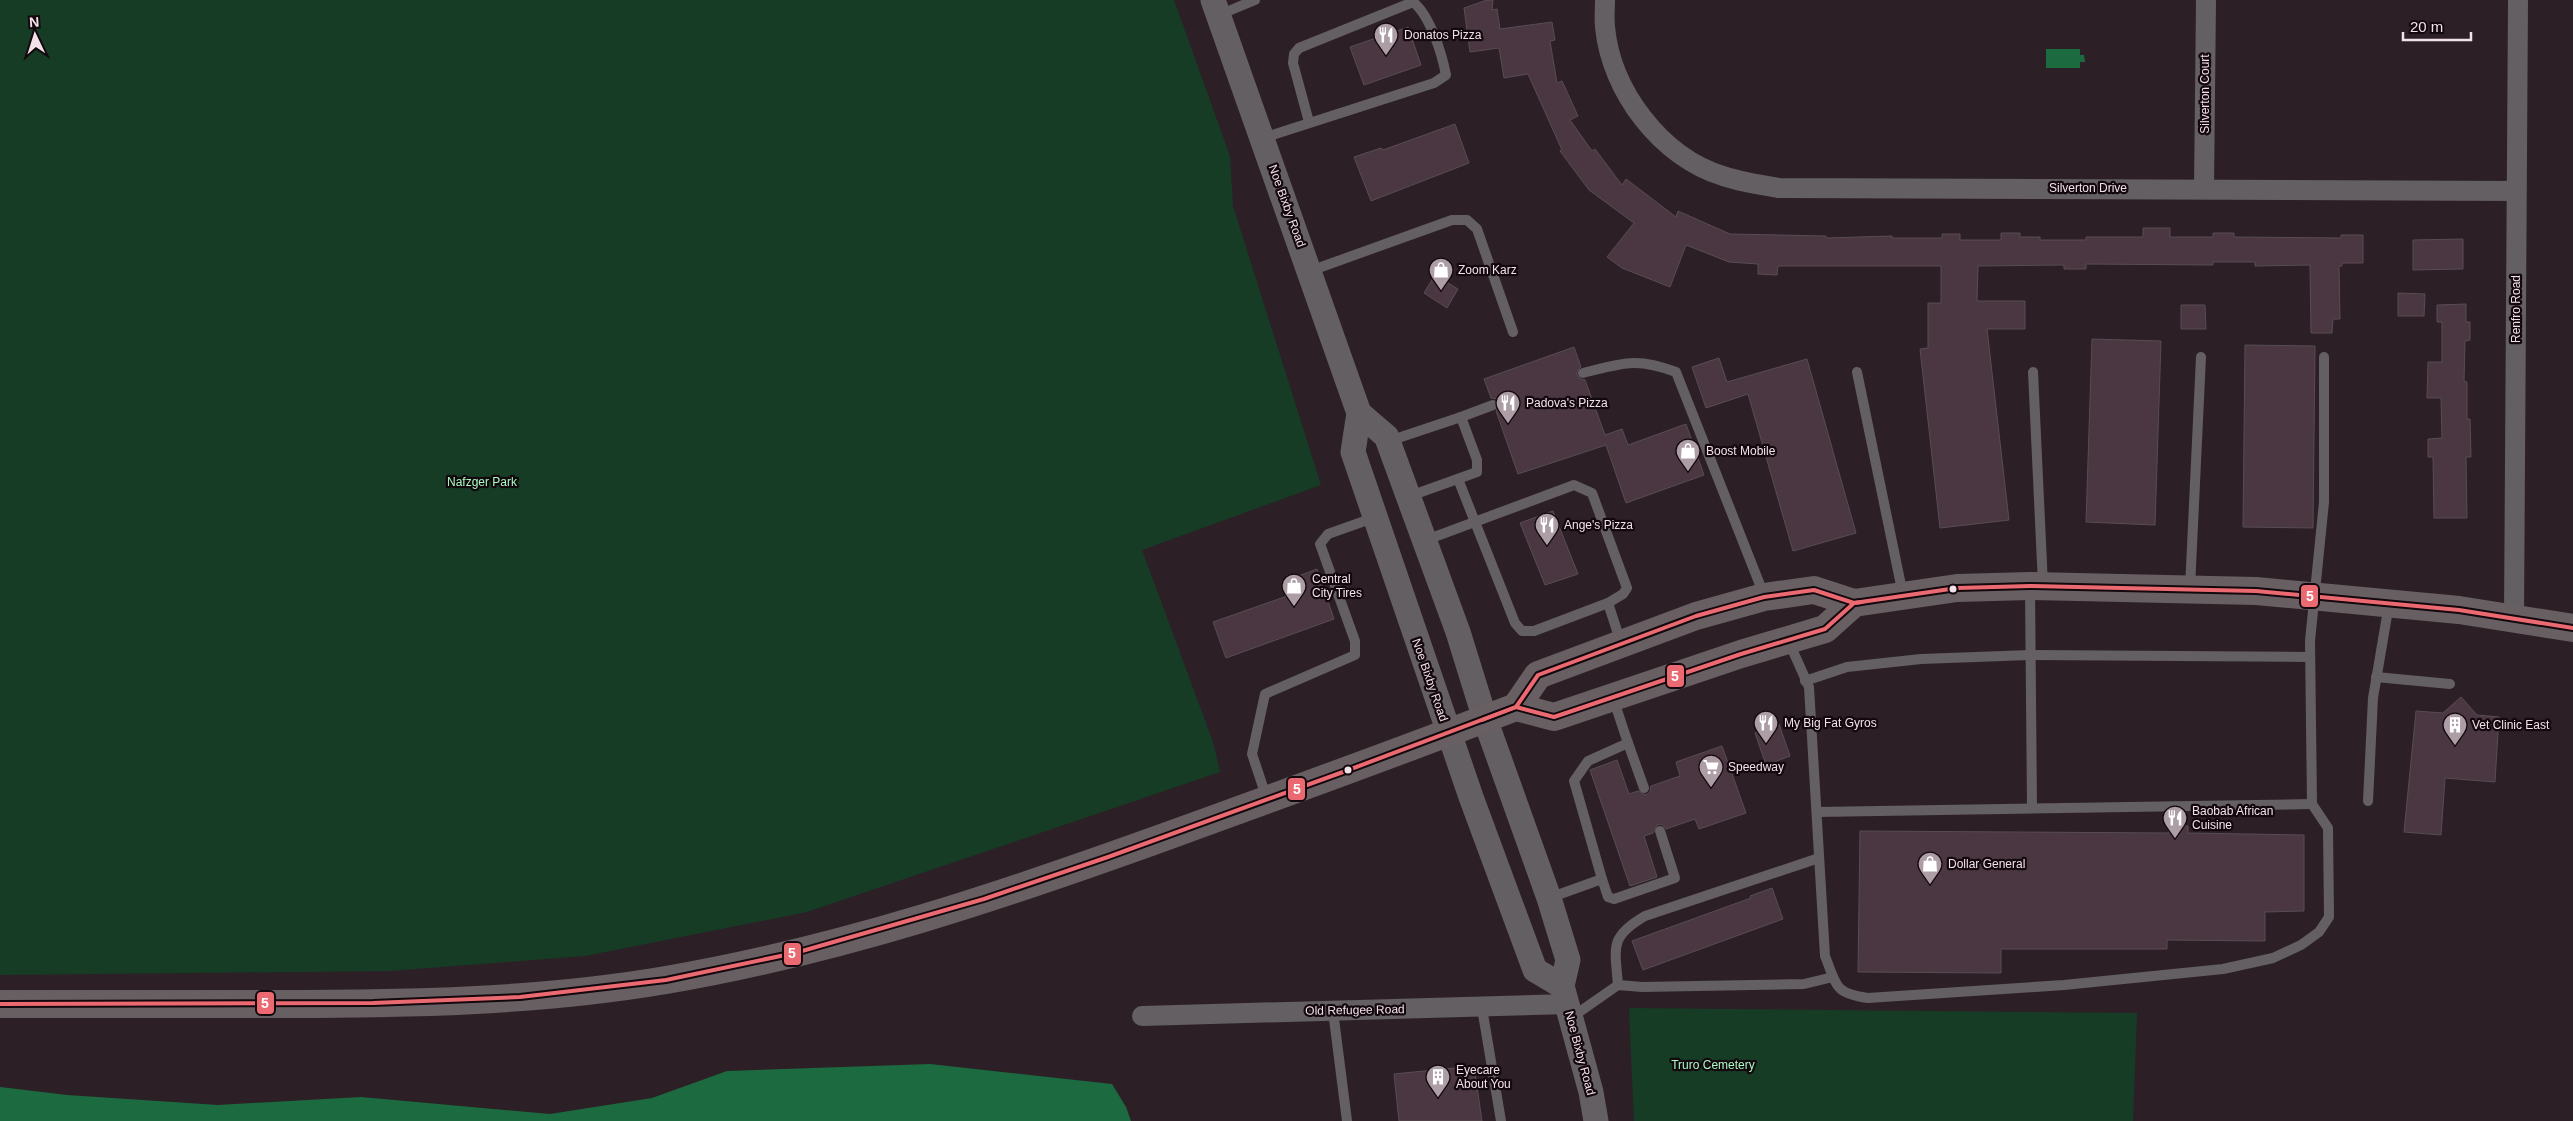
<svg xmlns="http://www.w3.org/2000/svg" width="2573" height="1121" viewBox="0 0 2573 1121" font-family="Arial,sans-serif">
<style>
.green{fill:#163c25}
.water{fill:#1c6a3f}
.building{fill:#4a3741;stroke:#584d53}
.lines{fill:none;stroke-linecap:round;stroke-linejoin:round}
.service{stroke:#645f62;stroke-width:10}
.minor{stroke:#645f62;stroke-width:20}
.tertiary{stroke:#645f62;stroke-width:25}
.primary{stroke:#685f62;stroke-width:28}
.bus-1-casing{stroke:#13080d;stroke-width:8}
.bus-1{stroke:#eb6a71;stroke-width:4}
.bus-dot{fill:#f3e1e9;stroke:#13080d;stroke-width:2}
.labels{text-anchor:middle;stroke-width:4.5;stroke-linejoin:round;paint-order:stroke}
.poi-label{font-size:12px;fill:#f3e1e9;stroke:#13080d;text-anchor:start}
.street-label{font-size:12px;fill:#f3e1e9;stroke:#13080d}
.park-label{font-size:12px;fill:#a7fbc3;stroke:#13080d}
.line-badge{stroke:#13080d;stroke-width:2}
.badge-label{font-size:14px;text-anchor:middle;font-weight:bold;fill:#fff}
</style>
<rect width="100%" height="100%" fill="#2c2026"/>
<g class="green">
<polygon points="0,0 1174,0 1230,156 1233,206 1321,485 1142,550 1213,742 1220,772 807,912 585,956 390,971 0,975"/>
<polygon points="1629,1008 2137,1013 2133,1121 1634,1121"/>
</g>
<g class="water">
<polygon points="2046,49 2080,49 2080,55 2084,55 2085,62 2080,62 2080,68 2046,68"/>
<polygon points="930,1064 1112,1084 1126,1107 1131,1121 0,1121 0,1087 67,1095 218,1105 361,1097 550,1114 652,1098 727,1071"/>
</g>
<g class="building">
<polygon points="1487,0 1493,0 1492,10 1497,9 1500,29 1552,22 1555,40 1550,41 1557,83 1562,81 1578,116 1570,120 1592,151 1595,149 1622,185 1626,179 1676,217 1678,211 1730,234 1826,236 1826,238 1892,236 1892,238 1942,238 1942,234 1960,234 1960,240 2001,240 2001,233 2020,233 2020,237 2040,237 2040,240 2086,240 2086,237 2143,237 2143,228 2170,228 2170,237 2213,237 2213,233 2234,233 2234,237 2341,238 2341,235 2363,235 2363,263 2342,263 2342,266 2339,266 2340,319 2333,319 2332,333 2311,333 2310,265 2255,266 2255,262 2213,262 2213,265 2086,264 2086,269 2064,269 2064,265 1978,266 1977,301 2025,301 2025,329 1987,329 2009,520 1940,528 1920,349 1928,348 1928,303 1941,303 1941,266 1778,266 1777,275 1758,274 1758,264 1729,262 1686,245 1670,287 1622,268 1607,257 1634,223 1589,190 1560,151 1562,150 1528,74 1504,78 1499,48 1470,52 1464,8"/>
<polygon points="1408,27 1421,65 1364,85 1350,47"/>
<polygon points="1455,124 1469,163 1371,201 1354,157 1381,148 1383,150"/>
<polygon points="2463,239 2463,269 2413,270 2413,240"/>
<polygon points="1435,275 1458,289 1447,308 1424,293"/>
<polygon points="2398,293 2425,294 2424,316 2398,316"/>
<polygon points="2466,304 2466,322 2470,322 2470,340 2465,341 2464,381 2467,382 2467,419 2470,419 2471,457 2466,457 2467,518 2434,518 2433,457 2428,457 2428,439 2442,438 2441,398 2427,398 2428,362 2442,362 2442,322 2437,322 2437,305"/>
<polygon points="2181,305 2205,305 2206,329 2181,329"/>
<polygon points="2092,339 2161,341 2155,525 2086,522"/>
<polygon points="2245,345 2315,346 2313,528 2243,527"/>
<polygon points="1574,347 1581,367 1577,371 1577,375 1581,379 1585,380 1605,435 1622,429 1628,445 1686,424 1704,475 1626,503 1606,445 1518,474 1496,411 1500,403 1497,399 1491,398 1484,379"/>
<polygon points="1719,358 1727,382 1807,359 1856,533 1793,551 1748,394 1706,408 1692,367"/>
<polygon points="1553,511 1578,574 1545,585 1520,523"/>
<polygon points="1317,569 1334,619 1226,658 1213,622 1290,595 1285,581"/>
<polygon points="2461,697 2477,715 2499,717 2495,782 2445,778 2441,835 2404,832 2416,711 2443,713"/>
<polygon points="1779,724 1790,756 1766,765 1755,733"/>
<polygon points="1722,746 1746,813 1699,829 1695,819 1666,829 1662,824 1657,825 1653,833 1644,836 1657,877 1630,886 1590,770 1617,760 1629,794 1638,791 1646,795 1650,792 1651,786 1680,776 1676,762"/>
<polygon points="2169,825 2188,826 2188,833 2304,835 2304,911 2265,912 2265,941 2167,940 2167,949 2001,949 2001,973 1858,972 1860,831 2169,833"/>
<polygon points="1772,888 1783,919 1643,970 1632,941 1751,898 1750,896"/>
<polygon points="1474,1066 1482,1121 1399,1121 1394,1074"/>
</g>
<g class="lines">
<g class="service">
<polyline points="1219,15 1255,0"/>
<path d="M1263,138L1434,83L1446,75C1442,54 1430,15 1413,2L1299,48L1294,54L1293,63L1309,122"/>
<polyline points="1310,271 1452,220 1467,220 1477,229 1513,332"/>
<polyline points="1857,372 1903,595"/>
<polyline points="2033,372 2043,585"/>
<path d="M1583,373C1623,363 1636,357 1676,372L1764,595"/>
<polyline points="1461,417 1493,405"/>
<polyline points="1389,441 1461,417 1477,460 1477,472 1410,496"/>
<polyline points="1458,479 1515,623 1522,631 1534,631 1608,603"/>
<polyline points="1426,540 1574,485 1592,493 1627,588 1623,594 1608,603 1621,643"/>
<polyline points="2030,587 2032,808"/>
<polyline points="2190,588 2201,357"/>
<path d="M1788,640L1809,687L1825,956C1837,986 1834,993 1868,998L2064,985L2223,969L2273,958L2301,945L2319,932L2329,917L2328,828L2312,804L2310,641L2324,502V357"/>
<polyline points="2376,677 2450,684"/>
<polyline points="1805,681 1847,667 1921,659 2030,655 2310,657"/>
<polyline points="1628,743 1644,788"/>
<polyline points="1267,799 1252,754 1265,694 1355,655 1355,641 1320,544 1328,534 1376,517"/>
<polyline points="2368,801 2373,698 2389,604"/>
<polyline points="1817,812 2312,804"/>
<polyline points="1602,879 1608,897 1614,899 1675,878 1660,831"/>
<polyline points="1549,898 1602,879 1574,781 1588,761 1628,743 1613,698"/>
<path d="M1618,985C1615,947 1609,937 1645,916L1819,858"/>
<polyline points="1482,1008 1501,1121"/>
<polyline points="1333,1011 1347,1121"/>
<polyline points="1572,1017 1618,985 1642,987 1804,984 1833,977"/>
</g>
<g class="minor">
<path d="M1605,0C1605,9 1604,18 1605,27C1611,91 1661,157 1723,176C1741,182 1760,185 1779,188L2516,191"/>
<polyline points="2204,189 2206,0"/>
<polyline points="2514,618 2518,0"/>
<polyline points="1142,1016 1568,1004"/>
</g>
<g class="tertiary">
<polyline points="1213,0 1359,413 1353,452 1471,797 1535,970 1562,986"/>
<polyline points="1359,413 1387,437 1388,441 1458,632 1485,719 1549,898 1568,960 1562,986 1591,1092 1596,1121"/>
</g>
<g class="primary">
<polyline points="1516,707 1554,717 1741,654 1825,629 1854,603"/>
<path d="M0,1004C92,1004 183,1004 275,1004C405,1004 537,1002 666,980C841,950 1004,895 1170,835C1286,793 1401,751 1516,707L1538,675L1696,616L1764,597L1814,590L1854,603L1957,588L2030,586L2256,591L2459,610L2573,628"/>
</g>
<defs>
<g id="bus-1">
<polyline points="1482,720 1516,707 1554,717 1741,654 1825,629 1854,603 1862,602"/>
<polyline points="0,1004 373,1003 520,997 666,980 795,953 984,899 1108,857 1343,772 1516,707 1538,675 1696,616 1764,597 1814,590 1854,603 1957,588 2030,586 2256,591 2459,610 2573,628"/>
</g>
</defs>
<use href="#bus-1" class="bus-1-casing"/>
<use href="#bus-1" class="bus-1"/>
</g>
<defs>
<symbol id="restaurant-pin" viewBox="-11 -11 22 30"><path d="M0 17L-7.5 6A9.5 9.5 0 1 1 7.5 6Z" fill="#ad9da5" stroke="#13080d"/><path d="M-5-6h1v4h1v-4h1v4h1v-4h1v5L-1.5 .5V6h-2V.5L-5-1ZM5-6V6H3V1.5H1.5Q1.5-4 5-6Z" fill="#fff"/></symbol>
<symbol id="shop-pin" viewBox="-11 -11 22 30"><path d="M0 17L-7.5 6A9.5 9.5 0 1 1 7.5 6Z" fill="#ad9da5" stroke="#13080d"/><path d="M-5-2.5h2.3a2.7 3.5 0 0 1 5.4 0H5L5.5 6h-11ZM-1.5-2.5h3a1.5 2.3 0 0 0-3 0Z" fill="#fff"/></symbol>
<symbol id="building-pin" viewBox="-11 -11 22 30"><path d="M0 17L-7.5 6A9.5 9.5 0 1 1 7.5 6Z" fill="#ad9da5" stroke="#13080d"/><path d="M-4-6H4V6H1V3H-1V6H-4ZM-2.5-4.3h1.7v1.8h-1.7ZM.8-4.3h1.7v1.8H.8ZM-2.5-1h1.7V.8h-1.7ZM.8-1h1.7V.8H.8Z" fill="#fff"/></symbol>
<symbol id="supermarket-pin" viewBox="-11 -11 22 30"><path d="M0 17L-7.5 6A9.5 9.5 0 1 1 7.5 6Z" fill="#ad9da5" stroke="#13080d"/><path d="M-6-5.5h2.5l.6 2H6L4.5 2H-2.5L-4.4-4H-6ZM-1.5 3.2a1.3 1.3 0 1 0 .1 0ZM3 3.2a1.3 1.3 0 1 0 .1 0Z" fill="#fff"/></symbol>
</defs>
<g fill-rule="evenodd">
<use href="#restaurant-pin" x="1372" y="21" width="28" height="38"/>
<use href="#shop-pin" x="1427" y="256" width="28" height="38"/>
<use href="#restaurant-pin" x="1494" y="389" width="28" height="38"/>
<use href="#shop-pin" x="1674" y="437" width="28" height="38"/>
<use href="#restaurant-pin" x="1533" y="511" width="28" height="38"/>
<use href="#shop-pin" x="1280" y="572" width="28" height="38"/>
<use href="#restaurant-pin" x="1752" y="709" width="28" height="38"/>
<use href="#building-pin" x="2441" y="711" width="28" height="38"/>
<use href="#supermarket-pin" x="1697" y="753" width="28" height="38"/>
<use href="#restaurant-pin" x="2161" y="804" width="28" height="38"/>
<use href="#shop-pin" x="1916" y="850" width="28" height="38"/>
<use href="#building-pin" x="1424" y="1063" width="28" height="38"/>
</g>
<g class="bus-dot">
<circle cx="1953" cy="589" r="4.5"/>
<circle cx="1348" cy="770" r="4.5"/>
</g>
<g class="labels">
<g class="poi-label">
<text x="1404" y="39">Donatos Pizza</text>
<text x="1458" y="274">Zoom Karz</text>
<text x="1526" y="407">Padova's Pizza</text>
<text x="1706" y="455">Boost Mobile</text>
<text x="1564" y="529">Ange's Pizza</text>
<text x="1312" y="583">Central<tspan x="1312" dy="14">City Tires</tspan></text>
<text x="1784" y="727">My Big Fat Gyros</text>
<text x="2472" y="729">Vet Clinic East</text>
<text x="1728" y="771">Speedway</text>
<text x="2192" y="815">Baobab African<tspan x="2192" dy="14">Cuisine</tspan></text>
<text x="1948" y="868">Dollar General</text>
<text x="1456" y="1074">Eyecare<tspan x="1456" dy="14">About You</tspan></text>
</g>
<g class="street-label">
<text transform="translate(2205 94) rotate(-90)" y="4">Silverton Court</text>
<text x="2088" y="192">Silverton Drive</text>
<text transform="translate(1287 206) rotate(70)" y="4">Noe Bixby Road</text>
<text transform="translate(2516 309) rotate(-90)" y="4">Renfro Road</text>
<text transform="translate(1430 680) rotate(71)" y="4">Noe Bixby Road</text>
<text transform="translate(1355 1010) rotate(-1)" y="4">Old Refugee Road</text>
<text transform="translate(1580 1053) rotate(75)" y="4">Noe Bixby Road</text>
</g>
<g class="park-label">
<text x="482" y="486">Nafzger Park</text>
<text x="1713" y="1069">Truro Cemetery</text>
</g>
</g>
<g class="line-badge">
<rect x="2300" y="584" width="19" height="24" rx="5" fill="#eb6a71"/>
<rect x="1666" y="664" width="19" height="24" rx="5" fill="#eb6a71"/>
<rect x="1287" y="777" width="19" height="24" rx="5" fill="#eb6a71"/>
<rect x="783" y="942" width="19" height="24" rx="5" fill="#eb6a71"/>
<rect x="256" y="991" width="19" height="24" rx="5" fill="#eb6a71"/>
</g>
<g class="badge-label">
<text x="2310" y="601">5</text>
<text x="1675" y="681">5</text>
<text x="1297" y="794">5</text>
<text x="792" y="958">5</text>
<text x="265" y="1008">5</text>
</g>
<g transform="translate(35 35) rotate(356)" stroke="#13080d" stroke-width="4" paint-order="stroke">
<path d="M0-4L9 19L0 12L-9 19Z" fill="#f3e1e9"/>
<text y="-8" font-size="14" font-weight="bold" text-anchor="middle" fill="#f3e1e9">N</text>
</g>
<path d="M2403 32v8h68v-8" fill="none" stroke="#f3e1e9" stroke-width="2.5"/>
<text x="2410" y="32" font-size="15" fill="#f3e1e9" stroke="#13080d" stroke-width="4" paint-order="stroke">20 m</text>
</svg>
